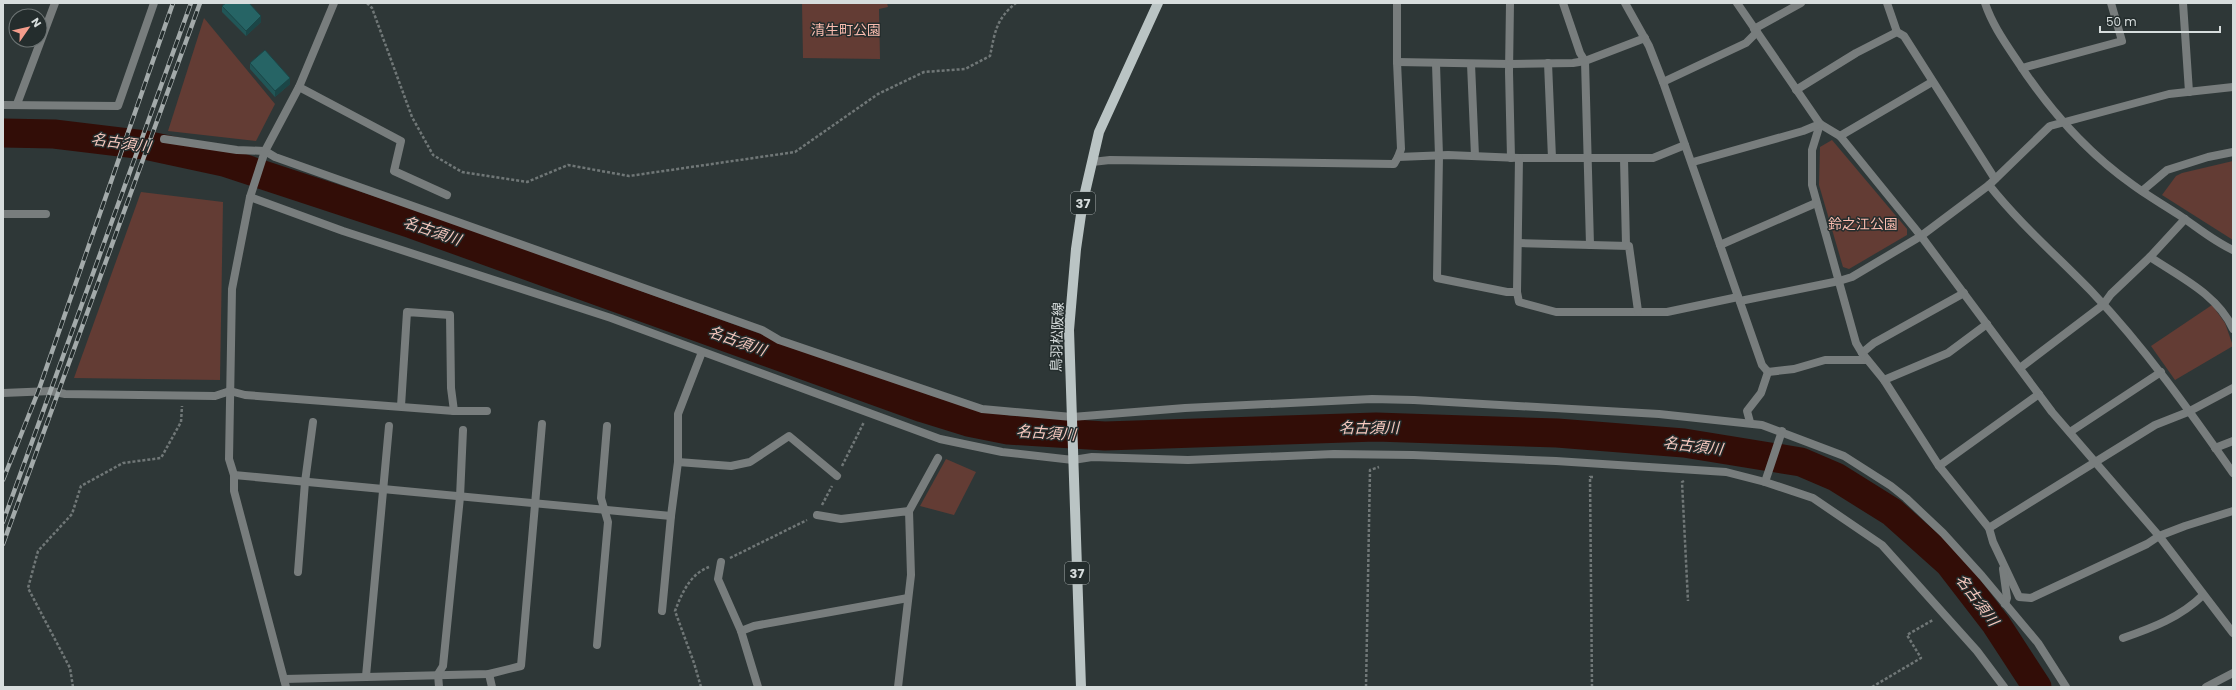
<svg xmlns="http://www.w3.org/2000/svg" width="2236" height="690" viewBox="0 0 2236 690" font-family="Poppins,'Noto Sans JP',sans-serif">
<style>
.green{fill:#633c34}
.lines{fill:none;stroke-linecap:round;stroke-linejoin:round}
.river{stroke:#320d07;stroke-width:29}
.path{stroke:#707777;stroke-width:2.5;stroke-dasharray:3 2;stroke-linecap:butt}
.service{stroke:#787d7d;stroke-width:8}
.minor{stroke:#787d7d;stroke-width:8}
.primary{stroke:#bac4c4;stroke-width:10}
.rail-casing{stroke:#a3aaaa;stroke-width:4.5}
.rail{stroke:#242d2d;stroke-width:3;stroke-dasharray:9;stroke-linecap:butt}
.wall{fill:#215657}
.shaded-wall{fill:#1b4647}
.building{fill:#266465;stroke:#1b4647}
.labels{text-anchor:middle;stroke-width:3;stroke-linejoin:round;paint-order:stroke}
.shield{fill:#242d2d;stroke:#a1a8a8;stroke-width:1}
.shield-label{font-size:13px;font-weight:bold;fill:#d7dddd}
.park-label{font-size:14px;fill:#f9bbae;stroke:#242d2d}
.street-label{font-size:14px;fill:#d7dddd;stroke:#242d2d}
.water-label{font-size:15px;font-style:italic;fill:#f8c9bf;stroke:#242d2d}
</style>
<rect width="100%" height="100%" fill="#2e3737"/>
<g class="green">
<polygon points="802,3 887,3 888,7 879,9 880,59 803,58"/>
<polygon points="204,18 275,104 256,141 168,131"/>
<polygon points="1832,140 1907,229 1907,235 1849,269 1843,267 1819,185 1820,147"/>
<polygon points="2233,161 2233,240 2162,195 2176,176 2182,173"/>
<polygon points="141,192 223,202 220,380 74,378"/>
<polygon points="2212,305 2225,323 2233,346 2175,380 2151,346"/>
<polygon points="946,459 976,472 954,515 920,506"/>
</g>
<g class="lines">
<polyline class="river" points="3,133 54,134 145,145 224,162 412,224 923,408 968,422 1008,430 1105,436 1376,427 1557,433 1684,443 1801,462 1836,477 1892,512 1949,563 1996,624 2037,687"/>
<g class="path">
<path d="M367,3L372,8L412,117L433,155L462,172L527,182L568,165L629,176L795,152L878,94L924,72L965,69L990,56C995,32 996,19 1016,3"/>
<polyline points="842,466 864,422"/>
<polyline points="1684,481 1682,482 1688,601"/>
<polyline points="822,505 832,486"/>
<polyline points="730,558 807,520"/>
<polyline points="73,687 70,668 28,588 38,551 72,514 81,486 123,463 161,458 181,422 182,406"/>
<path d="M701,687L694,663L675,611C682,593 690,574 709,567"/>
<polyline points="1366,687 1370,470 1379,467"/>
<polyline points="1592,687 1590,477 1595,477"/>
<polyline points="1872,687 1921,658 1907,635 1933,620"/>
</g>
<g class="service">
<polyline points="1397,3 1397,62 1401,149 1398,157"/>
<polyline points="2183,3 2189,92"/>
<polyline points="1585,61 1590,245"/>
<polyline points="1397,62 1510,64"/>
<polyline points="1548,63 1552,158"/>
<polyline points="1436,64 1439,156"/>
<polyline points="1471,64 1475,156"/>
<polyline points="2022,68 2122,41 2111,3"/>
<polyline points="1624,159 1626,245"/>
<polyline points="1939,466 2039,394"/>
<path d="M2123,638C2152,628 2181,617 2203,595"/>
<polyline points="2206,687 2233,673"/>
</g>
<g class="minor">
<polyline points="1510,3 1509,72 1511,158"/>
<polyline points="1563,3 1580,53 1585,61"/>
<polyline points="1625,3 1649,46 1663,82 1762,365 1768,372 1794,369 1825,360 1867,360"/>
<polyline points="1737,3 1820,124 1840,136 1921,236 2052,412 2159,536 2233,633"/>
<polyline points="1887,3 1897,32 1904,36 1995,179"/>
<path d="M1985,3C1992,24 2004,41 2016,59C2047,107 2086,152 2133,185C2148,196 2164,205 2179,215C2197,227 2213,241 2233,250"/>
<polyline points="1754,29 1801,3"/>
<polyline points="1510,64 1573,63 1585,61 1645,38"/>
<polyline points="1663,82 1746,43 1757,32"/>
<polyline points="299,87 401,141 394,171 447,195"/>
<polyline points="1796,90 1856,53 1897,32"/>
<polyline points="17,104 55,3"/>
<polyline points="3,105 118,106 154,3"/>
<polyline points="1820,124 1812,150 1812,185 1856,343 1862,353 1884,380 1939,466 1989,528 1993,542 2019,597 2031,598 2147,544 2159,536 2185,526 2233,511"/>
<polyline points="1840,136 1932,82"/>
<polyline points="164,139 237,150 265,151 275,157 762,330 779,340 982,409 1072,417 1185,408 1372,399 1414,400 1659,414 1762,425 1844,456 1891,486 1906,498 1943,533 1982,576 2038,643 2066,687"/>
<polyline points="1439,156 1437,278 1507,292 1517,292 1519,302 1556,312 1667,312 1738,297"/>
<polyline points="1092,162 1110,160 1394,164 1398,157 1448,155 1519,158 1653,158 1685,145"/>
<polyline points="1693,162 1803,131 1820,124"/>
<path d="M1989,185C2020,224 2057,256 2092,292C2145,348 2189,410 2233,473"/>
<polyline points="2142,191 2167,170 2208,157 2233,152"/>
<polyline points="250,197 343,231 611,318 940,439 1002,452 1073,460 1092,457 1188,460 1334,454 1413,455 1556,461 1726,472 1765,482 1813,498 1882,545 1977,651 2004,687"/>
<polyline points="3,214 46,214"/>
<polyline points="1518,243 1629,246 1638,311"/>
<polyline points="1720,245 1816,203"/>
<path d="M2150,257C2180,277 2218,295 2233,329"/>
<polyline points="1517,292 1519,158"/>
<polyline points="1740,301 1839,281 1852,277 1921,236 1989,185 2050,126 2169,94 2233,87"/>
<polyline points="1862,353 1874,343 1964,293"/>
<polyline points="2020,368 2103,305 2111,294 2150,257 2185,219"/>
<polyline points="1884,380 1948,353 1987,324"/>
<polyline points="3,393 51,391 65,394 215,396 230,391 245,395 454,411 487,411"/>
<polyline points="401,406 407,312 450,315 451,388 454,411"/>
<polyline points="1750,422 1747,411 1761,393 1768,372"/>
<polyline points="2070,432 2161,372"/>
<polyline points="2215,448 2233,441"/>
<polyline points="678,462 731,466 750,462 789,436 837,476"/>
<polyline points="234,475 671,516"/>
<polyline points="1765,482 1782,431"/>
<polyline points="909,511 938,458"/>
<polyline points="817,515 841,519 909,511 911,575 898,687"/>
<polyline points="1989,528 2155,425 2188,412 2233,388"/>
<polyline points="721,562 718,579 741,631 758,687"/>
<polyline points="2003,569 2007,598 2005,604"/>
<polyline points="298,572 305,482 313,422"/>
<polyline points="662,611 671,516 678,462 678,414 702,352"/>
<polyline points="741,631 754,626 908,598"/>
<polyline points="597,645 608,522 601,498 607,426"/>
<polyline points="489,674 492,687"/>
<polyline points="366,676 389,426"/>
<polyline points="284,679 489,674 521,666 542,424"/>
<polyline points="286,687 234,491 234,475 229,459 232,289 250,197 265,151 299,87 334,3"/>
<polyline points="439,687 438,674 443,666 460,497 463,430"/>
</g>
<polyline class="primary" points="1081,687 1069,330 1076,249 1083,201 1099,132 1158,3"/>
<defs>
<g id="rail">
<polyline points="3,480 38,392 173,3"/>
<polyline points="3,522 191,3"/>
<polyline points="3,544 200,3"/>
</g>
</defs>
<use href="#rail" class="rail-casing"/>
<use href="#rail" class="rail"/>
</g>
<g class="wall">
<polygon points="222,6 261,22 246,36 222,12"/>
<polygon points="250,63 290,84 275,97 250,69"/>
</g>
<g class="shaded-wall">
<polygon points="261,16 261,22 246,36 246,31"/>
<polygon points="290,78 290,84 275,97 275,91"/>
</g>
<g class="building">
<polygon points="226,3 249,3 261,16 246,31 222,6"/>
<polygon points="265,50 290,78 275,91 250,63"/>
</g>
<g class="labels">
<g class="shield">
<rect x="1071" y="192" width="24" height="22" rx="3"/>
<rect x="1065" y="562" width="24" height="22" rx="3"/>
</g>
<g class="shield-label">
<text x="1083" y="208">37</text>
<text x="1077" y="578">37</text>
</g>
<g class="park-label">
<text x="846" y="35">清生町公園</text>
<text x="1863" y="229">鈴之江公園</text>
</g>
<g class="street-label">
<text transform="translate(1057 337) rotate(-88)" y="5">鳥羽松阪線</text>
</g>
<g class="water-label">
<text transform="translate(121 143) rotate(8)" y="5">名古須川</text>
<text transform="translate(432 231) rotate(19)" y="5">名古須川</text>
<text transform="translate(737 341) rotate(20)" y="5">名古須川</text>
<text x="1369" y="433">名古須川</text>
<text transform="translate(1046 433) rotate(4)" y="5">名古須川</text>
<text transform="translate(1693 446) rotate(7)" y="5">名古須川</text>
<text transform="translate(1977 600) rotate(53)" y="5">名古須川</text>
</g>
</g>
<rect width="2236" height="690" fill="none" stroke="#d7dddd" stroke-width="8"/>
<g transform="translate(28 28) rotate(56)"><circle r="19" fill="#242d2d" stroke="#6c7373"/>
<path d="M0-3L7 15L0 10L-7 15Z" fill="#f49d8c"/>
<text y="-6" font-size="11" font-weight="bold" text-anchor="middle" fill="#d7dddd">N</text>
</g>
<path d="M2100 26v6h120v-6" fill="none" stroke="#d7dddd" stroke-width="2"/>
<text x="2106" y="26" font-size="12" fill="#d7dddd" stroke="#242d2d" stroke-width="3" paint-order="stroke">50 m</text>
</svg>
